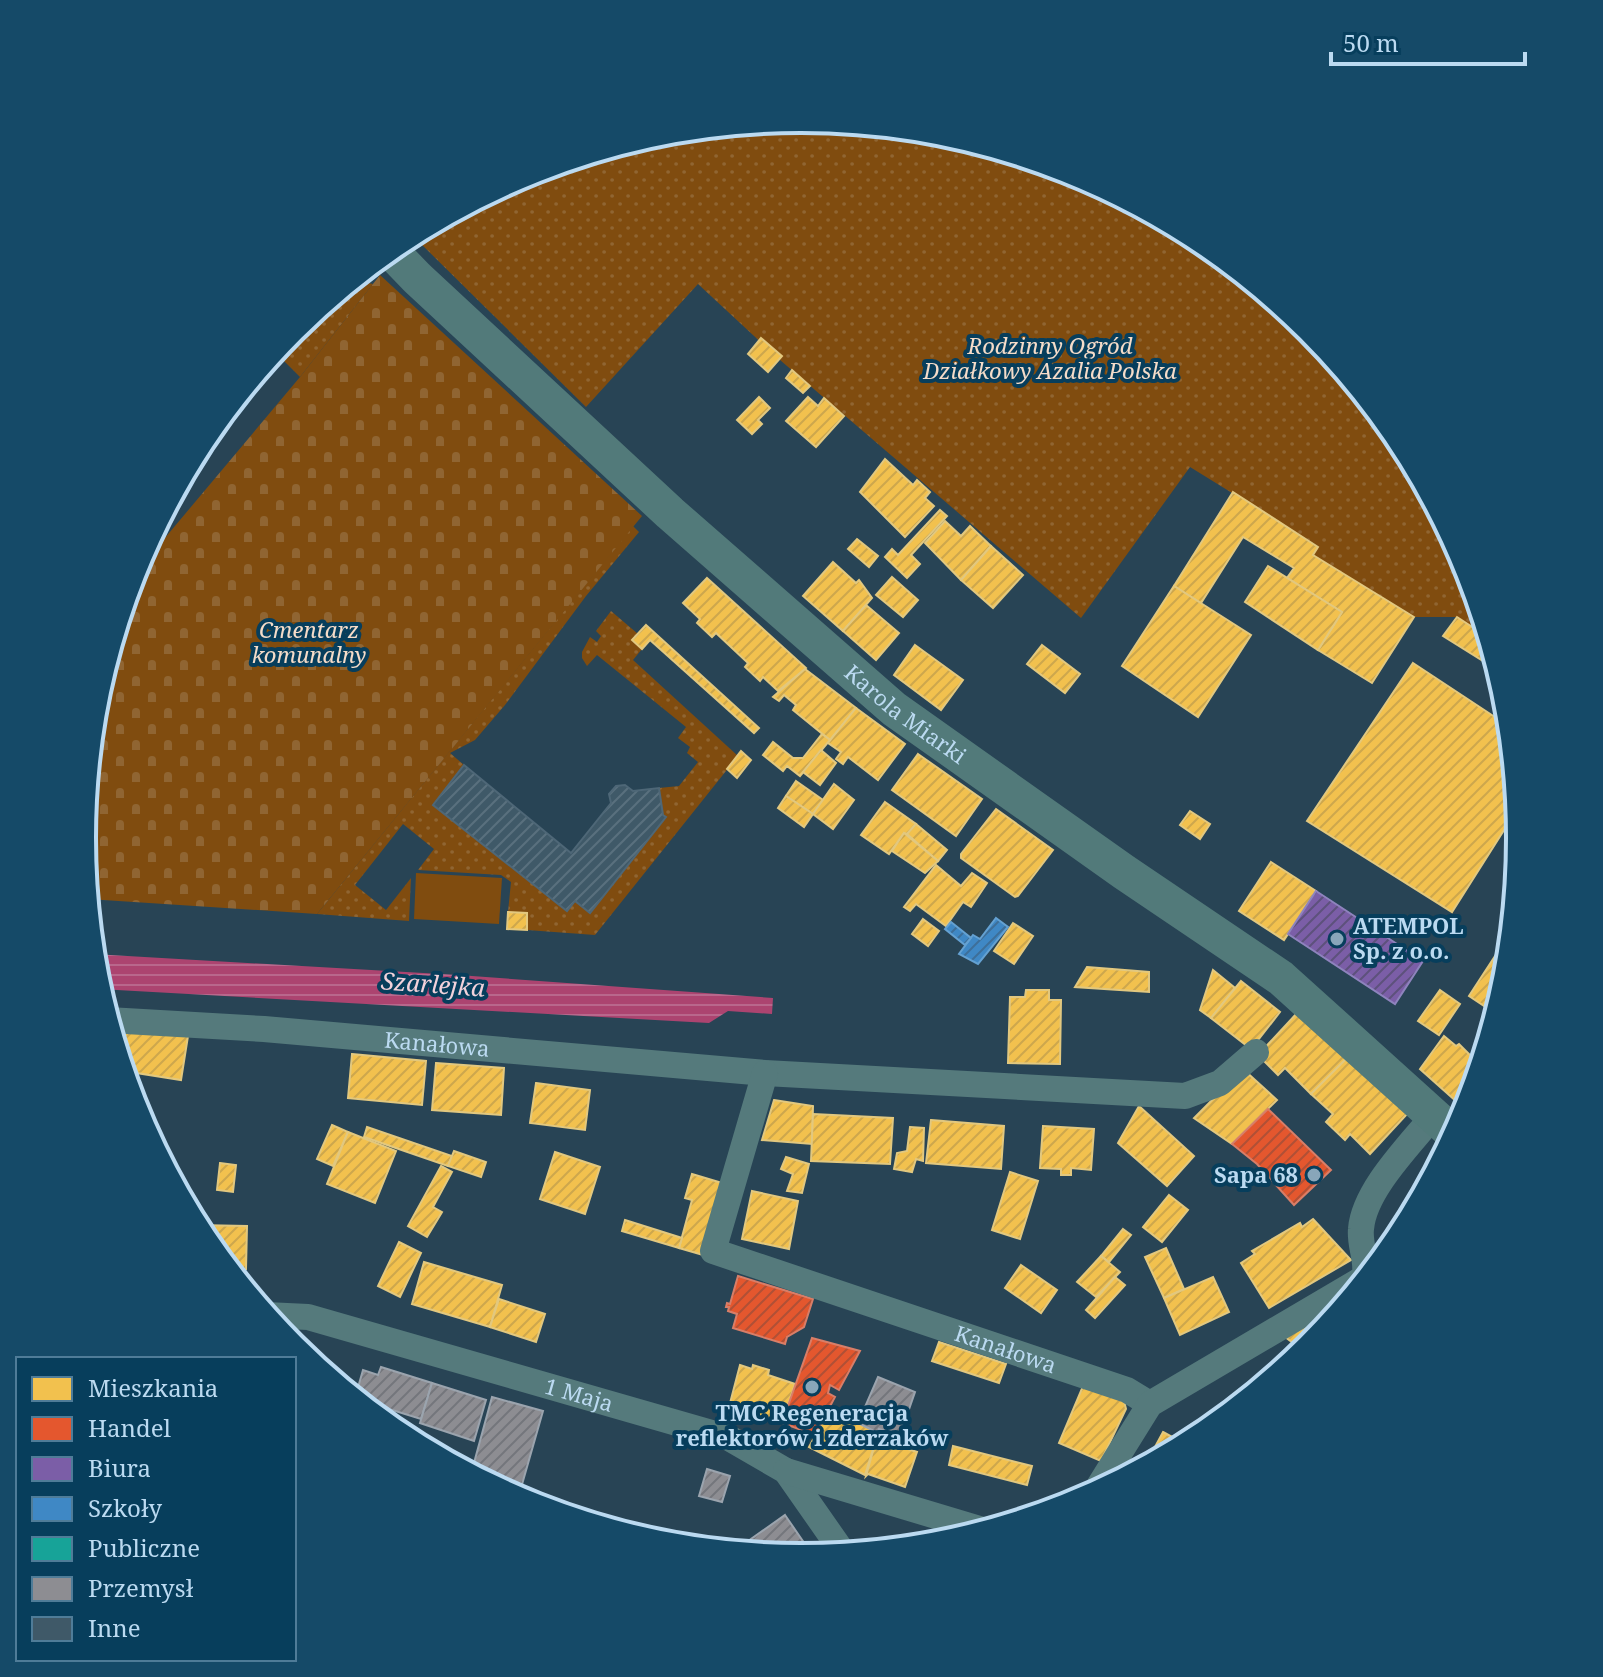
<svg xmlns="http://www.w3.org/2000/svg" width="1603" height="1677" viewBox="0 0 1603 1677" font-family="'Noto Serif',serif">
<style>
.green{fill:url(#green-dots)}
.cemetery{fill:url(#cemetery-stones)}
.pitch{fill:#804c0f}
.water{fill:url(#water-rules)}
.homes{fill:url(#homes-hatch);stroke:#e2c87f;stroke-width:2}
.shops{fill:url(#shops-hatch);stroke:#d87e68;stroke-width:2}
.offices{fill:url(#offices-hatch);stroke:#8e83bd;stroke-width:2}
.schools{fill:url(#schools-hatch);stroke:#64a1d2;stroke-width:2}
.public{fill:url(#public-hatch);stroke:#48b4b3;stroke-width:2}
.industry{fill:url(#industry-hatch);stroke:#9ba4ae;stroke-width:2}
.building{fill:url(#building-hatch);stroke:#4e6777;stroke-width:2}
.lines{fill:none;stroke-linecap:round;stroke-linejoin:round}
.street{stroke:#557a7c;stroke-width:26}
.secondary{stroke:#527a7a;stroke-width:36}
.poi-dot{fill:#88a6ba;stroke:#073e5c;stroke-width:3}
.labels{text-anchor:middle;stroke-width:8;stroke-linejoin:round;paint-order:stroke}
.park-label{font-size:22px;font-style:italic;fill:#f5dcc9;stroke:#073e5c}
.street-label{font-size:22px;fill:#bbdaf1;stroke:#073e5c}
.poi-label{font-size:22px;font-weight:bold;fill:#bbdaf1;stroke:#073e5c;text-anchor:start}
.water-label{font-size:24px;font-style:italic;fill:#f2d2db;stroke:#073e5c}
.rim{fill:none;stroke:#bbdaf1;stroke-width:4}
</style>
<defs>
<pattern id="green-dots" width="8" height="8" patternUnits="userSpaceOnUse" patternTransform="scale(2)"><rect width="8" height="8" fill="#804c0f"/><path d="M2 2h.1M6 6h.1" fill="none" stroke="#906532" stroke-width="1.8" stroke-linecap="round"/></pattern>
<pattern id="cemetery-stones" width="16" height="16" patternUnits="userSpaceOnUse" patternTransform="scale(2)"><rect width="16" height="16" fill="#804c0f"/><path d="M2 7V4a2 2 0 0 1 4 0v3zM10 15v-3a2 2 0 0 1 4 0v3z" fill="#906532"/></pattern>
<pattern id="water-rules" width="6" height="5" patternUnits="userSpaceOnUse" patternTransform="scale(2)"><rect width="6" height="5" fill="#ac4470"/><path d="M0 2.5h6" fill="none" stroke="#b9678c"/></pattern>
<pattern id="homes-hatch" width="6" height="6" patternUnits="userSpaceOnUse" patternTransform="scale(2)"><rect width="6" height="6" fill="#f2c14e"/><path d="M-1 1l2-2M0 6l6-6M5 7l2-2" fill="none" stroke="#cda74d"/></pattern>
<pattern id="shops-hatch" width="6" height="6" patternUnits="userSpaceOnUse" patternTransform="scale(2)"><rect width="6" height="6" fill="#e4572e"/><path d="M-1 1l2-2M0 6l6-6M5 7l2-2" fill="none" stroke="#b05036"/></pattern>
<pattern id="offices-hatch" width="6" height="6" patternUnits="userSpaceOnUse" patternTransform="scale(2)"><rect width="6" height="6" fill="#7b5ea7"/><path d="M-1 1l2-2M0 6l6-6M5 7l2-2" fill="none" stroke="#5d517c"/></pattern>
<pattern id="schools-hatch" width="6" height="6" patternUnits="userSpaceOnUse" patternTransform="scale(2)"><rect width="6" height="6" fill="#3f88c5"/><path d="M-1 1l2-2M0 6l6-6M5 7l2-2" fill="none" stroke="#3d6f99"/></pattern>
<pattern id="public-hatch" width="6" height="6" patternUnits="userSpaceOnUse" patternTransform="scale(2)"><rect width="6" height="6" fill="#17a398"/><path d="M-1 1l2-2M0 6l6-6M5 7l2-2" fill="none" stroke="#218680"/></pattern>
<pattern id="industry-hatch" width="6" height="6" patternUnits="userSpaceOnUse" patternTransform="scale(2)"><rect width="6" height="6" fill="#8d8d92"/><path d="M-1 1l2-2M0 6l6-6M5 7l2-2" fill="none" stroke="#74767c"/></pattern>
<pattern id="building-hatch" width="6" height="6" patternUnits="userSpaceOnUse" patternTransform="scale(2)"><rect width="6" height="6" fill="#3f5968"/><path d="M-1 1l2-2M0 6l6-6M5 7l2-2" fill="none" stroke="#59707e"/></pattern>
</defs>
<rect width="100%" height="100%" fill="#284455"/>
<g class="green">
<polygon points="802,119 942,133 1077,174 1202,241 1311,330 1400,439 1466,564 1485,624 1480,632 1457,617 1414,617 1313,555 1318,546 1190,467 1081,618 780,360 698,284 586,407 412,235 527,174 662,133"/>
<polygon points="354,280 373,284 300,377 275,352 303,322 307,326"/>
<polygon points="633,526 639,532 586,596 505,705 475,740 450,753 464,765 434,805 566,911 665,817 663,815 659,788 679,786 698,762 687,753 690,747 678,738 686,727 597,655 587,666 582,658 582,652 590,637 597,642 601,636 596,631 611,611 638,634 632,641 642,649 633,660 738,756 595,935 527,930 527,913 508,912 511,882 501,875 418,870 434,849 403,824 355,885 386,910 411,878 409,921 317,914"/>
</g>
<polygon class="cemetery" points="380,275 642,516 317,914 88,899 82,838 96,698 133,576 300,377"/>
<polygon class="pitch" points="416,873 502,878 499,924 414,919"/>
<polygon class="water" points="93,954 458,975 773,998 772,1014 728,1011 709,1023 99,989"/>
<g class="homes">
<polygon points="761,338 782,356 768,372 748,354"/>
<polygon points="792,370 810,386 803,393 786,378"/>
<polygon points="759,397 770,408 758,420 762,424 752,434 737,420"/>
<polygon points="808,397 818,406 824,398 844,416 816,447 786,421"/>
<polygon points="885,459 913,485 917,480 930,492 925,498 934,506 905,537 860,492"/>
<polygon points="1233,492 1318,547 1313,555 1414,617 1372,683 1318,650 1342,612 1287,578 1294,568 1243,537 1201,603 1174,586"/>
<polygon points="940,510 947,516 911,555 920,564 907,578 885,557 892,549 898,555"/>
<polygon points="945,521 961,536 970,526 991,546 961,580 925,543"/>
<polygon points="857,539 878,556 869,567 848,549"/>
<polygon points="991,546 1023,575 993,608 961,580"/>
<polygon points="833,562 856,583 859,580 872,598 843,631 803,596"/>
<polygon points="1268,566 1342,612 1318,650 1245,602"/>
<polygon points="892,577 918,600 903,617 876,595"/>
<polygon points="707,578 806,668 805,669 778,691 763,677 760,681 745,667 748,663 716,633 712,637 697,623 700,619 683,603"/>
<polygon points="1174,586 1251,635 1198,717 1122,666"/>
<polygon points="866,605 899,633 876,660 843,631"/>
<polygon points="1457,617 1489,638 1499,671 1443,636"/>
<polygon points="646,625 759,728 754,733 650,640 642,649 632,640"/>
<polygon points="915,645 963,680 941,710 894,675"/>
<polygon points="1042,645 1080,674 1065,693 1027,664"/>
<polygon points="1413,663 1510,727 1518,808 1452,912 1307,821"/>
<polygon points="805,669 856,708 830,740 793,710 796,705 784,695 779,701 773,697"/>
<polygon points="856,708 905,744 878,780 848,757 843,764 836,759 841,752 828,743"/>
<polygon points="822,734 830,740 800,776 787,766 783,771 763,755 773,742 793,758 803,758"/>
<polygon points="821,750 836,763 820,785 803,772"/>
<polygon points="741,751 751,760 737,778 727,769"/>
<polygon points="918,754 982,799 956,836 892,790"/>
<polygon points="796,781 823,800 813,814 786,796"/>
<polygon points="834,784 854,800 833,829 813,814"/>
<polygon points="786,796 813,814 804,827 778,808"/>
<polygon points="885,802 916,824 907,834 904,833 889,854 861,835"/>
<polygon points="996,809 1053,850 1018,896 1015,897 961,858 961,854"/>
<polygon points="1190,811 1210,824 1200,839 1180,825"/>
<polygon points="916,824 947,850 938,861 907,834"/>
<polygon points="904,833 938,861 925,873 892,851"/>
<polygon points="1271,862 1316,891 1284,940 1239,911"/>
<polygon points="936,865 961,886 972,873 987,883 971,907 963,902 946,926 916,904 910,911 904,907"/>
<polygon points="508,912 527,913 527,930 507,929"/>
<polygon points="923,919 939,931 928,946 912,934"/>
<polygon points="1013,923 1033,936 1014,964 994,951"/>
<polygon points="1512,930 1507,979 1496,1014 1469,996"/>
<polygon points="1087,967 1149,972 1149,992 1075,987"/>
<polygon points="1213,970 1235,988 1211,1018 1200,1010"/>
<polygon points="1241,981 1280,1012 1251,1049 1211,1018"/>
<polygon points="1026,990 1049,990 1049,1000 1061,1000 1060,1064 1008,1063 1010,997 1025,997"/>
<polygon points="1440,990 1460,1004 1439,1035 1418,1021"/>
<polygon points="1298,1012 1347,1058 1311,1094 1285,1068 1278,1075 1258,1055"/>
<polygon points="121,1025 188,1036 181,1080 124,1071 117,1050"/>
<polygon points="1444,1036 1456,1046 1459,1044 1481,1066 1467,1111 1420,1069"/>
<polygon points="352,1054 426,1061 422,1105 348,1098"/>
<polygon points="1347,1058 1407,1114 1370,1154 1350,1134 1345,1140 1326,1122 1333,1114 1311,1094"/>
<polygon points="436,1063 504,1068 501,1115 432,1110"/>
<polygon points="1243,1069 1277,1100 1232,1144 1194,1118"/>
<polygon points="536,1083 590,1090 585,1130 530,1123"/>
<polygon points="774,1100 813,1106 812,1144 762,1140"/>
<polygon points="1139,1106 1194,1156 1167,1186 1118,1143"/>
<polygon points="813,1114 893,1118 890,1164 811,1161"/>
<polygon points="931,1120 1004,1126 1001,1169 926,1163"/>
<polygon points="332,1125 348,1132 333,1166 317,1159"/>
<polygon points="1043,1126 1094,1129 1091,1170 1071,1168 1071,1175 1061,1175 1061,1169 1040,1168"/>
<polygon points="367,1127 452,1156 448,1166 364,1137"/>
<polygon points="910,1127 924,1128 923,1161 916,1159 912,1172 894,1169 897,1153 907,1151"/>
<polygon points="348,1132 396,1151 375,1203 327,1184"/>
<polygon points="454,1151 486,1162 481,1177 448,1166"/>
<polygon points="555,1152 600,1167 585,1214 540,1199"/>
<polygon points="786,1157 809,1164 802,1193 787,1191 793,1174 781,1169"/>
<polygon points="220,1163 236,1165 233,1192 217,1190"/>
<polygon points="441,1166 452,1172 433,1207 442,1212 427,1237 408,1226"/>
<polygon points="1010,1172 1038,1181 1020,1239 992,1230"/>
<polygon points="692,1174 722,1183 703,1255 679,1248 692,1200 685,1198"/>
<polygon points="752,1191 798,1201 789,1249 742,1239"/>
<polygon points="1169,1195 1188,1210 1162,1242 1143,1227"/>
<polygon points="1313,1219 1351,1260 1269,1308 1241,1263 1255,1254 1252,1251 1300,1223 1302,1227"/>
<polygon points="625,1220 682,1238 679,1248 622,1231"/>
<polygon points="196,1225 247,1226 246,1269 228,1269 203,1238"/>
<polygon points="1123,1229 1131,1235 1109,1262 1101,1256"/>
<polygon points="399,1242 421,1253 400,1297 378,1286"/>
<polygon points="1166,1248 1184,1289 1164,1298 1145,1257"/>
<polygon points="1101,1256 1120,1272 1096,1297 1077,1282"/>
<polygon points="424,1262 502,1285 490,1327 412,1304"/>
<polygon points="1021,1265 1057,1290 1041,1313 1005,1288"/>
<polygon points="1115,1277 1125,1285 1095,1318 1086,1310"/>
<polygon points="1213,1277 1229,1312 1180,1335 1164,1298"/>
<polygon points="499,1299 545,1314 536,1342 490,1327"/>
<polygon points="1306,1327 1319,1337 1305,1352 1285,1337"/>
<polygon points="939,1342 1006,1364 999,1383 932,1361"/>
<polygon points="740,1365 752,1369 753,1365 769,1370 768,1375 795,1384 782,1423 729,1407"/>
<polygon points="1086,1379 1122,1393 1126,1409 1101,1461 1059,1443"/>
<polygon points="830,1408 853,1418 852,1420 878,1433 865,1475 809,1447"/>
<polygon points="1163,1432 1187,1445 1155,1461 1149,1458"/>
<polygon points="878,1433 895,1438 893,1444 917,1452 905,1487 868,1474 866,1476"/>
<polygon points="953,1446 1032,1466 1027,1485 949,1465"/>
</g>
<g class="shops">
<polygon points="1268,1109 1331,1170 1294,1205 1257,1164 1232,1144"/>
<polygon points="738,1276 813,1299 804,1327 787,1337 785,1344 733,1328 737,1314 728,1311 729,1307 726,1307 727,1303 730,1304"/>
<polygon points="812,1338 860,1351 839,1390 830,1385 828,1393 835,1397 815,1435 782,1423"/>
</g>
<polygon class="offices" points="1316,891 1423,961 1395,1004 1288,934"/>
<g class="schools">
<polygon points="996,918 1008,927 978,964 959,954 973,935 980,939"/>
<polygon points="951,922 971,938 965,945 945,929"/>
</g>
<polygon class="public" points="354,280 307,326 303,322"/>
<g class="industry">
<polygon points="381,1367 432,1383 421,1419 389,1409 385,1423 355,1398 363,1370 378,1375"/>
<polygon points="878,1377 915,1392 900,1435 879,1429 878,1433 858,1423"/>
<polygon points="432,1383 486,1400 474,1441 420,1423"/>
<polygon points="492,1397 543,1411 519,1495 502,1490 471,1474"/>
<polygon points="707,1469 730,1476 722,1502 699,1496"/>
<polygon points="785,1515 809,1550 798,1558 734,1551"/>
</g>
<polygon class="building" points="464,765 571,853 611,803 609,794 616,786 625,785 633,791 659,788 663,815 666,817 590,913 575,901 567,911 433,805"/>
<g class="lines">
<g class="street">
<path id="s1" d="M108,1020L264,1029L765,1073L1185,1096L1220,1083L1256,1052"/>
<path id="s2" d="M765,1073L713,1251L1127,1390L1150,1404"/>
<path id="s3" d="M266,1315L308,1317L729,1438L786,1471L844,1554"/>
<polyline points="786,1471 986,1531"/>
<path d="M1094,1494L1150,1404L1364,1278C1369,1262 1359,1246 1361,1229C1364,1190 1410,1145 1434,1115"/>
</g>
<path class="secondary" id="s4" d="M390,250L417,278L670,513L894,709L1124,872L1281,978L1455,1135"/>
</g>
<g class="poi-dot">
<circle cx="1337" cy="939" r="8"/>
<circle cx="1314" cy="1175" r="8"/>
<circle cx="812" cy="1387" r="8"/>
</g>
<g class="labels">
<g class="park-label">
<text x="1050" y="354">Rodzinny Ogród<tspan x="1050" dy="25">Działkowy Azalia Polska</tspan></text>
<text x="309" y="638">Cmentarz<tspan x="309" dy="25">komunalny</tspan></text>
</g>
<g class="street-label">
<text dy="8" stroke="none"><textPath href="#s4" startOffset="694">Karola Miarki</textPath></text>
<text dy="8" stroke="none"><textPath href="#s1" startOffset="330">Kanałowa</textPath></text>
<text dy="8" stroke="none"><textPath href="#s2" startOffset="494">Kanałowa</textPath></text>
<text dy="8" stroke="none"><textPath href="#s3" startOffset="324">1 Maja</textPath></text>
</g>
<g class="poi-label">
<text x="1353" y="934">ATEMPOL<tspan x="1353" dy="25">Sp. z o.o.</tspan></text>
<text x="1298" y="1183" text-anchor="end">Sapa 68</text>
<text x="812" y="1421" text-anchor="middle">TMC Regeneracja<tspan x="812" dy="25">reflektorów i zderzaków</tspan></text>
</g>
<g class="water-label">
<text transform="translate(433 985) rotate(4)" y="8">Szarlejka</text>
</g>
</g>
<path d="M0 0H1603V1677H0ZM96 838a705 705 0 1 1 1410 0a705 705 0 1 1-1410 0Z" fill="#154a68" fill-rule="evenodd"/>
<path class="rim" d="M96 838a705 705 0 1 1 1410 0a705 705 0 1 1-1410 0Z"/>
<rect x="16" y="1357" width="280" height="304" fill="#073e5c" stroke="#4f7c98" stroke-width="2"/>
<rect x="32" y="1377" width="40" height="24" fill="#f2c14e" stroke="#4f7c98" stroke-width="2"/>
<text x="88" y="1397" font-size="24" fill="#bbdaf1">Mieszkania</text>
<rect x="32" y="1417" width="40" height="24" fill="#e4572e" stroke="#4f7c98" stroke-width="2"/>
<text x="88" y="1437" font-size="24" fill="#bbdaf1">Handel</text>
<rect x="32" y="1457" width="40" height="24" fill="#7b5ea7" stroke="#4f7c98" stroke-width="2"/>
<text x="88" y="1477" font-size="24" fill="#bbdaf1">Biura</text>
<rect x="32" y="1497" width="40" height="24" fill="#3f88c5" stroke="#4f7c98" stroke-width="2"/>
<text x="88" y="1517" font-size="24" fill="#bbdaf1">Szkoły</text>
<rect x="32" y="1537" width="40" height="24" fill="#17a398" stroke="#4f7c98" stroke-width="2"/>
<text x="88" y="1557" font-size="24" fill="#bbdaf1">Publiczne</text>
<rect x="32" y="1577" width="40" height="24" fill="#8d8d92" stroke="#4f7c98" stroke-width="2"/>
<text x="88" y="1597" font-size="24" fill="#bbdaf1">Przemysł</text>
<rect x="32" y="1617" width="40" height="24" fill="#3f5968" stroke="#4f7c98" stroke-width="2"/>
<text x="88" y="1637" font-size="24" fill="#bbdaf1">Inne</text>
<path d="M1331 52v12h194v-12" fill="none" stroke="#bbdaf1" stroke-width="4"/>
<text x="1343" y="52" font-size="24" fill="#bbdaf1" stroke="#073e5c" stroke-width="6" paint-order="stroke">50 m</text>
</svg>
